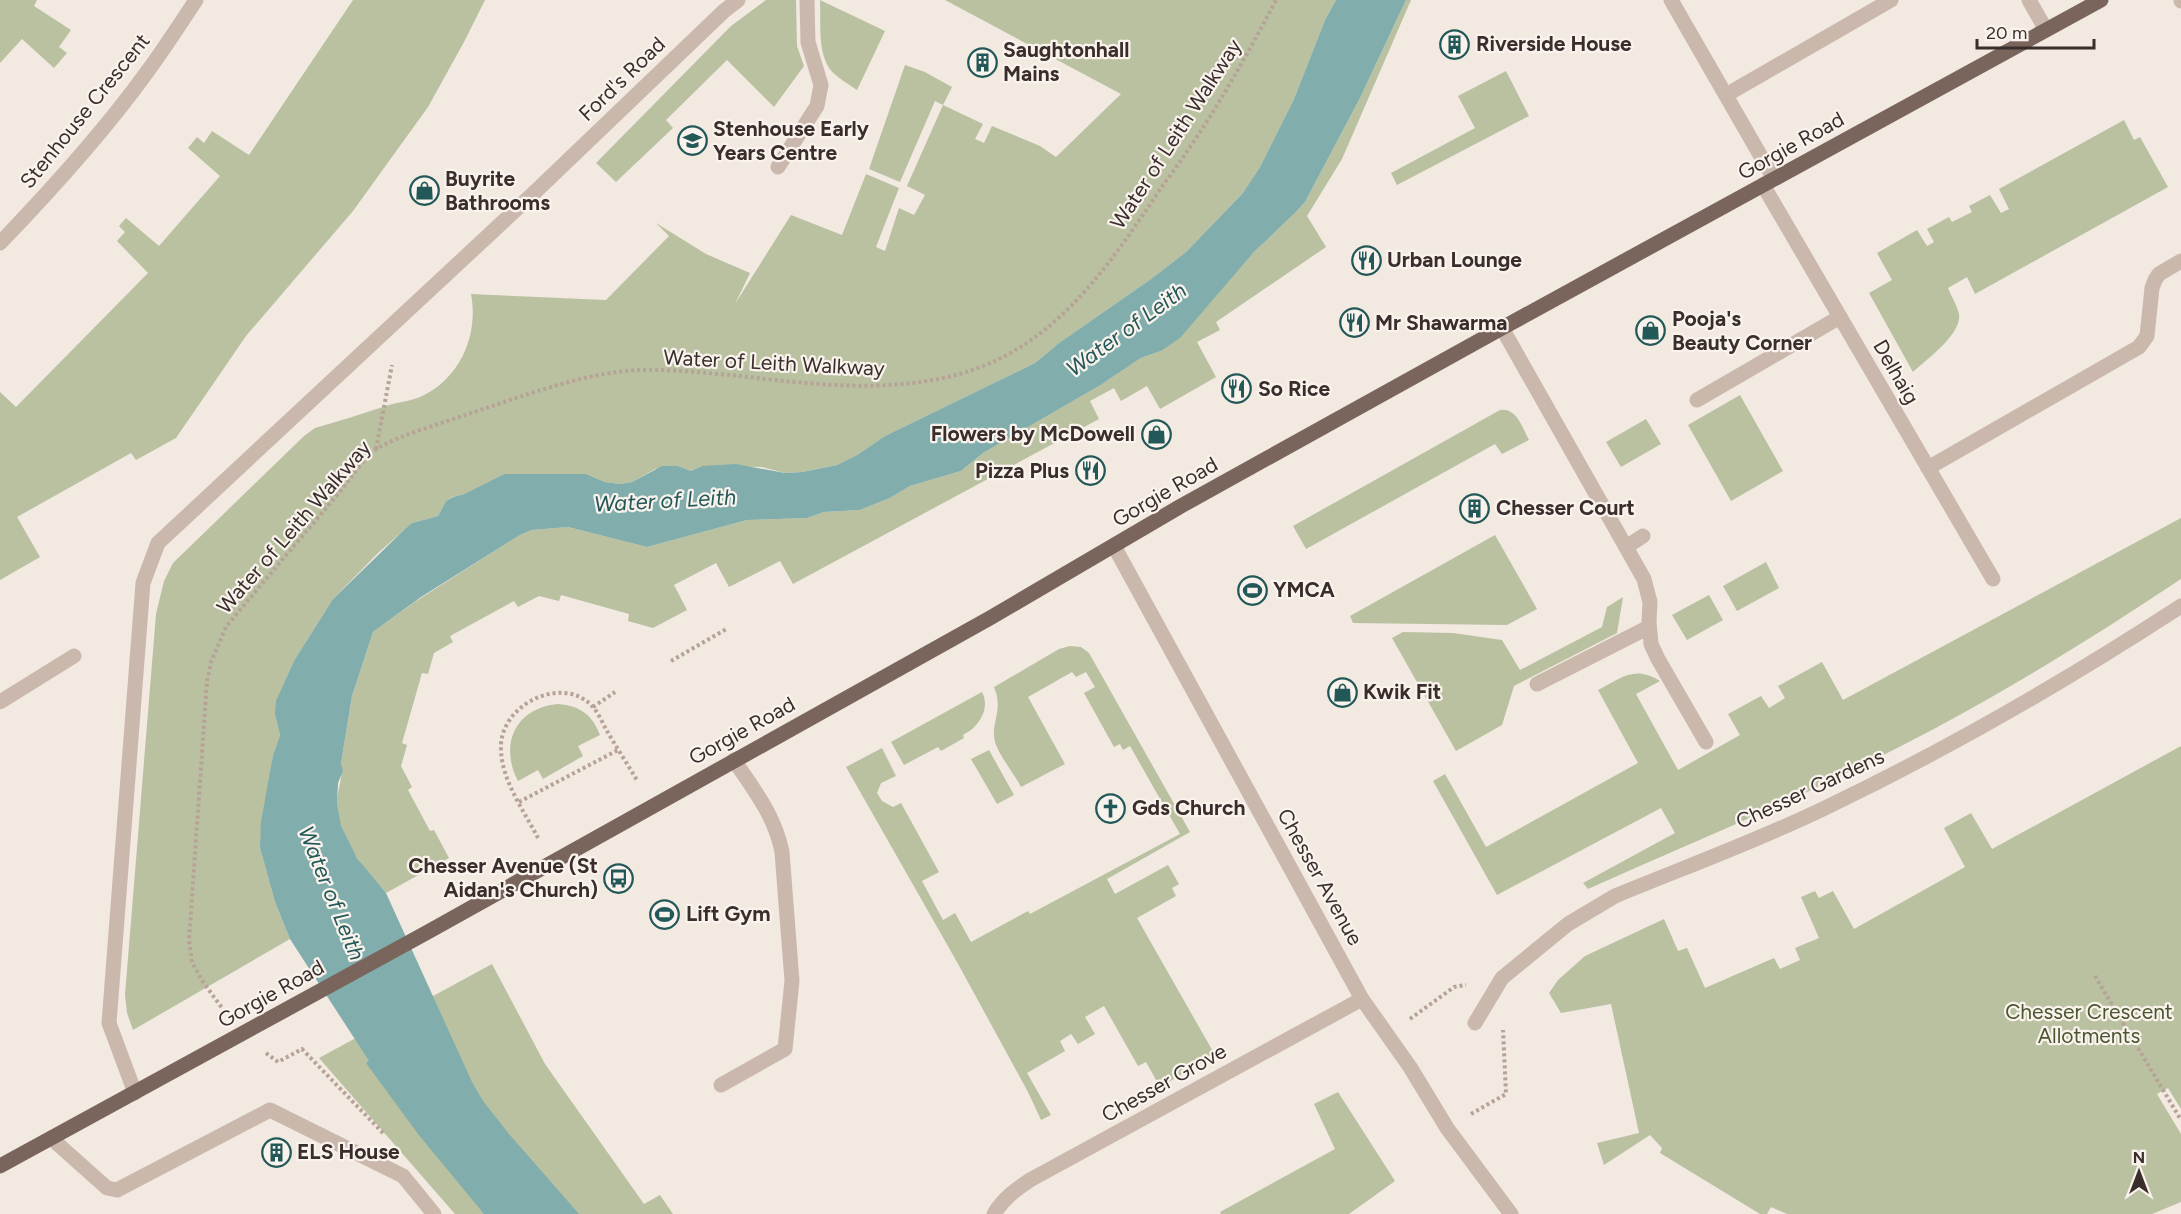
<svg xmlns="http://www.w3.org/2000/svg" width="2181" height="1214" viewBox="0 0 2181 1214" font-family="Figtree,sans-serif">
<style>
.green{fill:#b9c1a1}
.water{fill:#81aeac}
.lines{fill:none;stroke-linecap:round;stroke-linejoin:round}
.path{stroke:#b6a297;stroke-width:4;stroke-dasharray:3 3;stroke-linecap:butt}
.service{stroke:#cab8ad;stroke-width:15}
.minor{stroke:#cab8ad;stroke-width:15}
.tertiary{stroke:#cab8ad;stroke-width:15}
.primary{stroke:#7a655d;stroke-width:15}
.labels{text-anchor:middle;stroke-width:4.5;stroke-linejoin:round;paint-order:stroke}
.poi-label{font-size:21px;font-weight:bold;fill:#392e2b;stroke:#faf3ed;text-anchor:start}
.street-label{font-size:21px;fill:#392e2b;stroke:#faf3ed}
.park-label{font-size:21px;fill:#4b5630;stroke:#faf3ed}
.water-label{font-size:22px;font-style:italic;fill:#235858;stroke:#faf3ed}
</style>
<rect width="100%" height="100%" fill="#f2e9e1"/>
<g class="green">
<polygon points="0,0 37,0 34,6 71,30 59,47 67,53 54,68 22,39 0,63"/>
<polygon points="353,0 485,0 464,42 428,107 353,211 246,336 176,438 136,460 131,453 17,517 40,557 0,580 0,392 16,407 148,273 117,241 125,232 119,226 126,218 159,246 220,176 188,148 197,137 204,143 212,131 249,155"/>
<polygon points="766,0 796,0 797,46 804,66 774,107 727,60 666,120 673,128 616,182 596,163 731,26"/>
<path d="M820,0L885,31L857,90C847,83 830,74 826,62C818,44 821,19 820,0Z"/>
<path d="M945,0H1336L1325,20L1294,99L1260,167L1242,194L1186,252L1151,279L1059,343L1035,363L885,436L857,455L837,465L802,472L785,473L762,467L702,466L691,471L678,466L655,469L632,482L620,484L605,482L586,474H504L464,494L452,497L446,501L438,516L412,523L378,553L333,599L295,659L287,679L275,715L280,735L273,755L260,848L275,902L290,939L133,1030L127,1013L125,995L156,614L164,581L173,563L304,436L315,428C340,421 364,413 389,405C399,402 411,401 420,397C460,379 479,335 471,294L606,300L669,236L656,223L706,254L750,273L735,304L791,215L842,235L866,174L899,188L876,247L885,251L899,208L914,215L925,195L907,186L943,105L935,101L900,182L869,169L905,65L925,72L952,87L943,105L983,124L975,139L984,143L992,126L1040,146L1056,157L1121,94Z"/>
<path d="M1406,0H1411L1342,159L1307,216L1326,247L1216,322L1220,330L1197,342L1216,377L1160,409L1147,386L1121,401L1114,388L1090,401L1099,419L793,584L780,561L729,587L716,563L674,585L687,610L653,628L628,621L629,614L561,595L559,601L539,596L518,607L514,601L450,636L453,642L434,653L428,674L422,673L402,743L407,745L401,766L412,787L408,790L430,831L434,830L449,858L386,893C364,867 337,839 337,804C337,790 344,775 341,763L352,696L373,632L416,601L520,535L532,530L568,527L647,547L747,520L807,518L824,512L860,510L890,498L910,486L961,471L983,453L1099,386L1141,358L1161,351L1253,253L1295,213L1305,202L1360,98Z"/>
<polygon points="1506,71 1529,116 1397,185 1391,173 1475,128 1458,96"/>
<path d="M2124,120L2134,140L2140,137L2168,187L1975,294L1967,277L1948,288C1951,296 1957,305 1959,314C1962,334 1927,359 1913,372L1869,293L1892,280L1877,253L1917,230L1927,246L1934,242L1927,229L1949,217L1952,222L1972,212L1969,206L1990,195L2001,213L2009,209L1999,189Z"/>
<polygon points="1740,395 1783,471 1731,501 1688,425"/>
<path d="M1500,410C1517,408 1522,427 1529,440L1502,454L1495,444L1306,549L1293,526Z"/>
<polygon points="1646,419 1661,444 1621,467 1606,442"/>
<path d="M2181,518V579C2091,639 1999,696 1903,745C1801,798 1693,842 1588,889L1583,883L1675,833L1661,808L1497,895L1433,781L1445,774L1486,847L1638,763L1598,690C1622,678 1634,665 1660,681L1636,694L1678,770L1740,735L1728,714L1761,696L1769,708L1785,698L1778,686L1822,662L1843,700Z"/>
<polygon points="1495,535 1537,609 1507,625 1353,623 1350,616"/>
<polygon points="1766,562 1779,588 1737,611 1723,586"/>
<polygon points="1709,595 1723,620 1687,640 1672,615"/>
<polygon points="1623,597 1617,633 1514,686 1502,725 1456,751 1392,638 1403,632 1453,633 1502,640 1520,670 1602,627 1607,607"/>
<path d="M1070,646L1081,647L1089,653L1190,832L1107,879L1115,894L1168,865L1179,884L1172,888L1176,896L1137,918L1215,1055L1160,1087L1146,1062L1138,1066L1104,1006L1085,1017L1095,1034L1078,1044L1071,1034L1060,1041L1065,1051L1027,1073L1051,1115L1041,1120L1028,1092L957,962L846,767L882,748L896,776L881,783L877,793L882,801L893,807L901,803L939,872L922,881L943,920L955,913L971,942L1028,911L1030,914L1180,834L1130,746L1123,750L1120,744L1114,747L1084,693L1095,687L1086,672L1076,677L1072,672L1028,697L1065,764L1021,787C1014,774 999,755 995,742C990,724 1004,710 994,687L1059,649Z"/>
<path d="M982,692C991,709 978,728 963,735L964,738L941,751L938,747L904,765L891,742Z"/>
<path d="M558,704C580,706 592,714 600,735L578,746L583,756L543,779L538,770L518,781C499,745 515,708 558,704Z"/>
<polygon points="2181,746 2181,1109 2168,1088 2157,1094 2181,1134 2181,1202 2152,1214 1787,1214 1771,1207 1767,1214 1760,1214 1660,1153 1662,1148 1650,1135 1604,1165 1597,1143 1639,1133 1611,1004 1561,1013 1549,993 1558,980 1585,956 1664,919 1678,951 1687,948 1705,988 1774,958 1780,969 1800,960 1795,948 1819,938 1801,897 1815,891 1819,898 1833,891 1854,929 1965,867 1944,828 1971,813 1992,849"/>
<polygon points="989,750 1014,795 997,804 971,759"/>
<polygon points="492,964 545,1064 644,1204 660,1195 673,1214 455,1214 319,1058"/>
<polygon points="1338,1092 1395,1181 1349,1214 1221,1214 1220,1212 1335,1149 1314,1104"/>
</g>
<polygon class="water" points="1336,0 1406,0 1360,98 1305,202 1295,213 1253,253 1180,338 1161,351 1141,358 1099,386 983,453 961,471 910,486 890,498 860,510 824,512 807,518 747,520 647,547 568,527 532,530 520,535 421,597 373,632 352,696 341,763 343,771 338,783 337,804 341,826 357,858 386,893 472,1082 483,1101 509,1134 579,1214 484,1214 418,1134 366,1063 369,1061 290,939 275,902 260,848 261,822 273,755 280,735 275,715 276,701 295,659 333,599 405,529 412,523 438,516 446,501 453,497 464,494 504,474 586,474 605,482 620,484 632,482 662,466 678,466 691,471 702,466 736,464 785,473 802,472 837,465 857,455 885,436 1035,363 1059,343 1151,279 1186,252 1242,194 1260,167 1294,99 1325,20"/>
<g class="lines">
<g class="path">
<polyline points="376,449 392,365"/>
<polyline points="671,661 728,628"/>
<polyline points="593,707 615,692"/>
<polyline points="519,802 618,750"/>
<path d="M538,838C524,811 502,781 501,750C498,705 563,673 593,707C599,714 603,724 607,731C617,748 628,765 638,782"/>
<polyline points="2095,976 2181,1120"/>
<path d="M225,1012L203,982L192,962L189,940L207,681L211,662L226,627C263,582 301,538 338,494C349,481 365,456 378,448C400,435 440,424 465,415C518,398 584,372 640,370C673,369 707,373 740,376C826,386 923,398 1003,357C1073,321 1118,252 1161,188C1170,175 1180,163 1188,150C1221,102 1249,51 1276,0"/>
<polyline points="1410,1019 1454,987 1466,985"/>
<polyline points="266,1053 278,1062 302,1049 384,1134"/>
<polyline points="1471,1114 1506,1094 1503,1030"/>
</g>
<g class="service">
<polyline points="1671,0 1774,179"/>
<polyline points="2029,0 2046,30"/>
<polyline points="2181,0 2181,1"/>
<polyline points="1726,95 1891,0"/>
<polyline points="778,167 817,106 821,85 808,42 807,0"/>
<polyline points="1697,400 1840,317"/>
<polyline points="1928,468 2139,347 2147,336 2152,288 2155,280 2159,274 2181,261"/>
<polyline points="1626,547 1643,536"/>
<polyline points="0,702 74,656"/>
<path d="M721,1085L785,1049L792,981L782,852C775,816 754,790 734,760"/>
<polyline points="135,1093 109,1023 143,583 158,543 536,191"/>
<polyline points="51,1138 107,1188 117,1190 270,1110 403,1176 434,1214"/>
</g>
<g class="minor">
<polyline points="1763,185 1993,579"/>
<polyline points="536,191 724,11 738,0"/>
<path d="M0,243C52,189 103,133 147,72C164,49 180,24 196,0"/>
<polyline points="1502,328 1644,579 1650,602 1649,622 1651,644 1658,659 1706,742"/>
<polyline points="1537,684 1649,627"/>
<path d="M1475,1023L1502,978L1568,924L1615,896C1685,867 1757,841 1825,808C1948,749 2066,681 2181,606"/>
<path d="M994,1214C1003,1199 1015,1190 1030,1180L1362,999"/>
</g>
<polyline class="tertiary" points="1114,546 1362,999 1410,1067 1447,1128 1511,1214"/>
<polyline class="primary" points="0,1166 426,933 990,618 1181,506 1502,328 2101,0"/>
</g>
<defs>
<symbol id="building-ring" viewBox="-11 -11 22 22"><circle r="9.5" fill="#faf3ed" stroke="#235858" stroke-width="1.5"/><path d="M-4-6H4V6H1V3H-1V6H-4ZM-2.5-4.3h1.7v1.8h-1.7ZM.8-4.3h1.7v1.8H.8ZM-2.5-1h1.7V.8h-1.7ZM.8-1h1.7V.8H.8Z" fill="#235858"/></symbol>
<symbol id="school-ring" viewBox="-11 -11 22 22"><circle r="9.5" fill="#faf3ed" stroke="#235858" stroke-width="1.5"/><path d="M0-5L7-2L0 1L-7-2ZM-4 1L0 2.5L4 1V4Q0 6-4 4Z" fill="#235858"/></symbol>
<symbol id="shop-ring" viewBox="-11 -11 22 22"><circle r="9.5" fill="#faf3ed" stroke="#235858" stroke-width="1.5"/><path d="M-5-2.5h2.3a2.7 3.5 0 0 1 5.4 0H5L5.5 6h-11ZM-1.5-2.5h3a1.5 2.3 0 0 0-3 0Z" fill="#235858"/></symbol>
<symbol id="restaurant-ring" viewBox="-11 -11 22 22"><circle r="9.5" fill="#faf3ed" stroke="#235858" stroke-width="1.5"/><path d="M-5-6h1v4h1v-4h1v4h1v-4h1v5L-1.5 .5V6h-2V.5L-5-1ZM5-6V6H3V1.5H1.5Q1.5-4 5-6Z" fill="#235858"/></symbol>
<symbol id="stadium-ring" viewBox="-11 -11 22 22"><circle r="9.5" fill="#faf3ed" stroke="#235858" stroke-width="1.5"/><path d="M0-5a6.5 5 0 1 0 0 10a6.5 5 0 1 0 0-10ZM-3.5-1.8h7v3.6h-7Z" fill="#235858"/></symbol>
<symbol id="church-ring" viewBox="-11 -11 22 22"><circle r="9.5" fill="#faf3ed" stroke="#235858" stroke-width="1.5"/><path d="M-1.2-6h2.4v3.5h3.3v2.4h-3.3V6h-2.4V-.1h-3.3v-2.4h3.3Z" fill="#235858"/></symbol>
<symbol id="bus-ring" viewBox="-11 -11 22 22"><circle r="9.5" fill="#faf3ed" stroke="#235858" stroke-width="1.5"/><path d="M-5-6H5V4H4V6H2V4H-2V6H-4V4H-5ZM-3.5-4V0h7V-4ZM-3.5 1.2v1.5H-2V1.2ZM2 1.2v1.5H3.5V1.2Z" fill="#235858"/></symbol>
</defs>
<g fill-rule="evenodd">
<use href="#building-ring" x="1438" y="28" width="33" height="33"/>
<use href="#building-ring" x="966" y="46" width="33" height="33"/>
<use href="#school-ring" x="676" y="124" width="33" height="33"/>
<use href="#shop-ring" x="408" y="174" width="33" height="33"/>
<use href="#restaurant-ring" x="1350" y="244" width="33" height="33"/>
<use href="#restaurant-ring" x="1338" y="306" width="33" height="33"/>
<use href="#shop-ring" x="1634" y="314" width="33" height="33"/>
<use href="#restaurant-ring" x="1220" y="372" width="33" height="33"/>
<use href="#shop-ring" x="1140" y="418" width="33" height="33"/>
<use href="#restaurant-ring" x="1074" y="454" width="33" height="33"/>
<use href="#building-ring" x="1458" y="492" width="33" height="33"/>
<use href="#stadium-ring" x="1236" y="574" width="33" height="33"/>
<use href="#shop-ring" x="1326" y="676" width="33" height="33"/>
<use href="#church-ring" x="1094" y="792" width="33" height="33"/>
<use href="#bus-ring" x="602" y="862" width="33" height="33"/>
<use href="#stadium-ring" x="648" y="898" width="33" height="33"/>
<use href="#building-ring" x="260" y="1136" width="33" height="33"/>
</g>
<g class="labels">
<g class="poi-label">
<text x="1476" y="51">Riverside House</text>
<text x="1003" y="57">Saughtonhall<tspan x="1003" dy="24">Mains</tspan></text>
<text x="713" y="136">Stenhouse Early<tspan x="713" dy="24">Years Centre</tspan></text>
<text x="445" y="186">Buyrite<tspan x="445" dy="24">Bathrooms</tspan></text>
<text x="1387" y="267">Urban Lounge</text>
<text x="1672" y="326">Pooja's<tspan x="1672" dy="24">Beauty Corner</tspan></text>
<text x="1375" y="330">Mr Shawarma</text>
<text x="1258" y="396">So Rice</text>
<text x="1135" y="441" text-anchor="end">Flowers by McDowell</text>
<text x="1069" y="478" text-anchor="end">Pizza Plus</text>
<text x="1496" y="515">Chesser Court</text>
<text x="1273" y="597">YMCA</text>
<text x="1363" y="699">Kwik Fit</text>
<text x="1132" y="815">Gds Church</text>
<text x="598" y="873" text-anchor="end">Chesser Avenue (St<tspan x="598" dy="24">Aidan's Church)</tspan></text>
<text x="686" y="921">Lift Gym</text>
<text x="297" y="1159">ELS House</text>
</g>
<g class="street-label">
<text transform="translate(622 79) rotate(-44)" y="7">Ford's Road</text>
<text transform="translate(85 111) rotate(-51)" y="7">Stenhouse Crescent</text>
<text transform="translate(1176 134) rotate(-57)" y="7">Water of Leith Walkway</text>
<text transform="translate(1791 146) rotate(-29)" y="7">Gorgie Road</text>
<text transform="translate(774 363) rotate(3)" y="7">Water of Leith Walkway</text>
<text transform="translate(1896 372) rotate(60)" y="7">Delhaig</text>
<text transform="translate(1165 492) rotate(-30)" y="7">Gorgie Road</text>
<text transform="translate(294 527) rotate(-49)" y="7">Water of Leith Walkway</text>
<text transform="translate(742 731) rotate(-29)" y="7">Gorgie Road</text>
<text transform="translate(1810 789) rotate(-25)" y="7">Chesser Gardens</text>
<text transform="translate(1320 877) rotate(61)" y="7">Chesser Avenue</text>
<text transform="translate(271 994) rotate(-29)" y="7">Gorgie Road</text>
<text transform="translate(1164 1083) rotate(-29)" y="7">Chesser Grove</text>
</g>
<g class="park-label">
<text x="2089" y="1019">Chesser Crescent<tspan x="2089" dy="24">Allotments</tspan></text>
</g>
<g class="water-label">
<text transform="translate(1126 329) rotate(-36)" y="8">Water of Leith</text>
<text transform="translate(665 500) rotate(-3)" y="8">Water of Leith</text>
<text transform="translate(332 893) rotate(68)" y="8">Water of Leith</text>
</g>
</g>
<g transform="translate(2139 1172)" stroke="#faf3ed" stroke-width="4.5" paint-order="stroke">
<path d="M0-4.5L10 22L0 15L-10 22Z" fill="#392e2b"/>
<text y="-9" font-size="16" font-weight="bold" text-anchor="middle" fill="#392e2b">N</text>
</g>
<path d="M1977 39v9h117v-9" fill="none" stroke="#392e2b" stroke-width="3"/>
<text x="1986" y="39" font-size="18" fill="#392e2b" stroke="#faf3ed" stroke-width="4.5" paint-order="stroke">20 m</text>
</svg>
